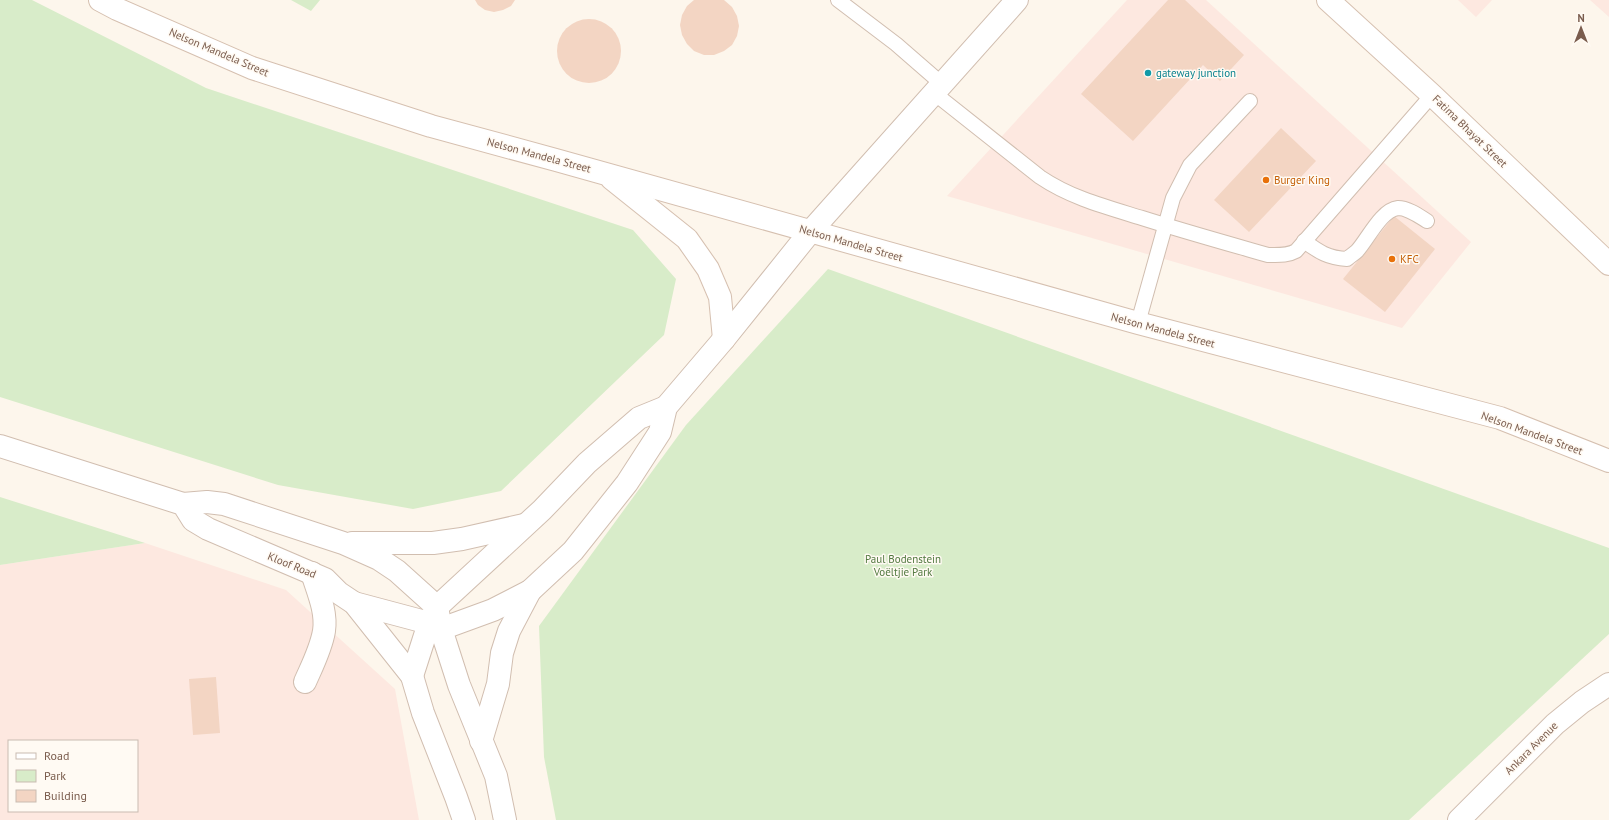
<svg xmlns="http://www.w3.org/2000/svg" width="1609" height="820" viewBox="0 0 1609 820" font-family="'PT Sans',sans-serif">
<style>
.commercial{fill:#fde8e0;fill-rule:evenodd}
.green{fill:#d8ecc9}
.building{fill:#f3d5c3}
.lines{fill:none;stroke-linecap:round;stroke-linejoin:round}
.service-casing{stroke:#d1beb0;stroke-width:16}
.minor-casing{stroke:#d1beb0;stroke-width:24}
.tertiary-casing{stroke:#d1beb0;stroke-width:24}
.secondary-casing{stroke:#d6c0b0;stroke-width:24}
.service{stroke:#fff;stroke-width:14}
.minor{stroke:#fff;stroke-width:22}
.tertiary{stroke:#fff;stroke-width:22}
.secondary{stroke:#fff;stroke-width:22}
.culture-dot{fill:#0f9aa8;stroke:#fffaf3;stroke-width:1.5}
.food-dot{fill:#e8710a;stroke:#fffaf3;stroke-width:1.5}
.labels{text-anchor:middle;stroke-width:3;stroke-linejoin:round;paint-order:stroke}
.street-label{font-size:11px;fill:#7a5c4d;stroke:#fffaf3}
.culture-label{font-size:11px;fill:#0d838f;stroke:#fffaf3;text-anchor:start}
.food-label{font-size:11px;fill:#c56008;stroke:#fffaf3;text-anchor:start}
.park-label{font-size:11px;fill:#537a41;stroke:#fffaf3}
</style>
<rect width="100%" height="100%" fill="#fdf6ec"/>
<g class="commercial">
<polygon points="1127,0 1206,0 1471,242 1402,328 947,196"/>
<polygon points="1458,0 1492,0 1476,17"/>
<polygon points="1590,0 1609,0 1609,17"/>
<path d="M145,543L286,590L395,689L419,820H0V565ZM9,741H137V811H9Z"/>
</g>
<g class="green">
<polygon points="0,0 32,0 206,88 633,230 676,279 664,335 501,491 413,509 278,485 0,397"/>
<polygon points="291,0 320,0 311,11"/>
<polygon points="828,269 1609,548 1609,634 1409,820 556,820 544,757 539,626 686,425"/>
<polygon points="0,497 145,543 0,565"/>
</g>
<g class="building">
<polygon points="475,0 515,0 511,6 503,10 494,12 485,10 478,5"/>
<polygon points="694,0 724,0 732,7 737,16 739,26 737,36 732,45 724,51 714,55 704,55 694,51 687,44 682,35 680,25 682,15 687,6"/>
<polygon points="1168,0 1185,0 1244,55 1220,81 1203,65 1133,141 1081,94"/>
<circle cx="589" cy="51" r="32"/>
<polygon points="1281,128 1316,161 1249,232 1214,200"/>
<polygon points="1394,216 1435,249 1385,312 1343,279"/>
<polygon points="216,677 220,733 193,735 189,679"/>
</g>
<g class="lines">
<defs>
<g id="service">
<polyline points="838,0 896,44 942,84"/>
<path d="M934,93L1040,177C1071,198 1106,207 1142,218C1183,231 1226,243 1268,255C1278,255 1287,256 1296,251L1432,95"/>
<path d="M1304,241C1319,252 1328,258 1347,259C1350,256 1354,254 1357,251C1368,239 1381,210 1398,208C1408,208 1419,216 1427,221"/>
<polyline points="1138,323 1173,198 1190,165 1250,101"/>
</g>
<polyline id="minor" points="1459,820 1555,724 1582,702 1609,684"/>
<g id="tertiary">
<polyline points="0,446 183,504 193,520 208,529 325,579 339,593 354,603 412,676 423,713 456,797 464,820"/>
<polyline points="183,504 207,502 224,504 343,543 379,559 397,571 437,607 441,629 459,685 496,776 505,820"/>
<polyline points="352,543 433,543 462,539 524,525"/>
<polyline points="354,603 429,623 441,629 493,610 530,591 573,551 627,483 660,432 666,407 724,339 810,232 1017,0"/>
<polyline points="412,676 429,623 437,607 542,510 587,463 639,418 666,407"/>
<path d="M305,682C312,666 321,649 324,631C327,612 318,592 312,573"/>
<polyline points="481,741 498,684 502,653 509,631 530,591"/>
</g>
<g id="secondary">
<polyline points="100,0 117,9 252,68 431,126 556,160 1138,323 1500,418 1609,461"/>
<polyline points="1328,0 1432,95 1609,264"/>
<polyline points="612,179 687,239 708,269 720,297 724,339"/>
</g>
</defs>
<use href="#service" class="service-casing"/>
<use href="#minor" class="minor-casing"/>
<use href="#tertiary" class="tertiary-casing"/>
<use href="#secondary" class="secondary-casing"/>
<use href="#service" class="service"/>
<use href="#minor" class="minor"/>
<use href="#tertiary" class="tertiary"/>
<use href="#secondary" class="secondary"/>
</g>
<circle class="culture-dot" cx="1148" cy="73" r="4"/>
<g class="food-dot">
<circle cx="1266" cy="180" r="4"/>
<circle cx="1392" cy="259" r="4"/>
</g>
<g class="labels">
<g class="street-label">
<text transform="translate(219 52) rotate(23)" y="4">Nelson Mandela Street</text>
<text transform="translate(1470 131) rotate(44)" y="4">Fatima Bhayat Street</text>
<text transform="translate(539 155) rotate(15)" y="4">Nelson Mandela Street</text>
<text transform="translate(851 243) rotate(16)" y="4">Nelson Mandela Street</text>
<text transform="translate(1163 330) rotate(15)" y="4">Nelson Mandela Street</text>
<text transform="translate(1532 433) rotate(20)" y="4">Nelson Mandela Street</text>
<text transform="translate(292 565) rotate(22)" y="4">Kloof Road</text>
<text transform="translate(1531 748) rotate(-45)" y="4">Ankara Avenue</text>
</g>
<g class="culture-label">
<text x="1156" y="77">gateway junction</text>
</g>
<g class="food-label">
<text x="1274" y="184">Burger King</text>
<text x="1400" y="263">KFC</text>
</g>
<g class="park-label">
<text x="903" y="563">Paul Bodenstein<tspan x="903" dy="13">Voëltjie Park</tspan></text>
</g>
</g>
<rect x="8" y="740" width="130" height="72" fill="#fffaf3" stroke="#cabbb1"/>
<rect x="16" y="753" width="20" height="6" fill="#ffffff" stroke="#cabbb1"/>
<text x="44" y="760" font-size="12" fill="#7a5c4d">Road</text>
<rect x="16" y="770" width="20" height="12" fill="#d8ecc9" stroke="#cabbb1"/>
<text x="44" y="780" font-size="12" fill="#7a5c4d">Park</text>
<rect x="16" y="790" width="20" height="12" fill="#f3d5c3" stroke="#cabbb1"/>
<text x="44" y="800" font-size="12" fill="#7a5c4d">Building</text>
<g transform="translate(1581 28)" stroke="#fffaf3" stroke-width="3" paint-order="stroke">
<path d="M0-3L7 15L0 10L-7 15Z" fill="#7a5c4d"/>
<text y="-6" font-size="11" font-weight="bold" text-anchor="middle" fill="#7a5c4d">N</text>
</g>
</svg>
